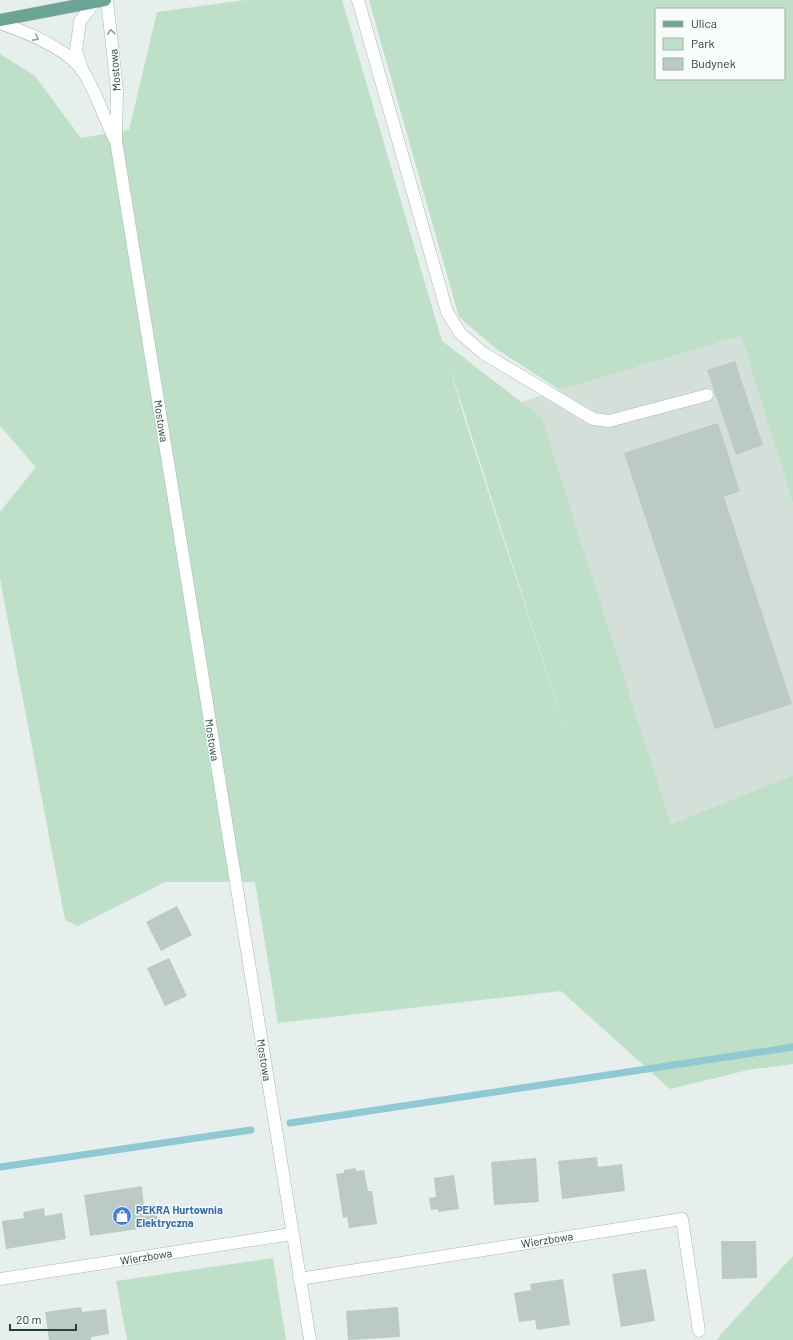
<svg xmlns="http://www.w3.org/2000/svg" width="793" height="1340" viewBox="0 0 793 1340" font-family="Barlow,sans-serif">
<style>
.built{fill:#d4dfda}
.green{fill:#bfe0c8;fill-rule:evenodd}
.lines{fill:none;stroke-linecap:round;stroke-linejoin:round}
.stream{stroke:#8ec9d4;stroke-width:7}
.building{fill:#bbcac4}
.minor-casing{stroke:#a8b8b2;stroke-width:13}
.major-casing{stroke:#c2cac8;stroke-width:13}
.minor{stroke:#fff;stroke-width:12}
.major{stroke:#6aa596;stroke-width:12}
.oneway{stroke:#92a09c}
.labels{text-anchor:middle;stroke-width:3;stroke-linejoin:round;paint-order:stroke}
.street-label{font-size:11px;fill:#24423a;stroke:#f7fbf9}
.shop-label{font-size:11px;font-weight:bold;fill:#366cbe;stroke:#f7fbf9;text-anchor:start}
</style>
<rect width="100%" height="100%" fill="#e6efeb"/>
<polygon class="built" points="741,336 793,504 793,775 671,824 542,418 520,402"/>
<g class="green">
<path d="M245,0H342L442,341L542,418L671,824L793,775V1064L748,1070L670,1089L561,991L278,1023L255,882H165L78,926L65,920L0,579V512L36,467L0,426V54L35,76L81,138L129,130L157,12ZM449,365L578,770L464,417Z"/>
<path d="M369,0H793V504L741,336L560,390L495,348L459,317ZM656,9H784V79H656Z"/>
<polygon points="793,1256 793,1340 717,1340 721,1334"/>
<polygon points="273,1258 286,1340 127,1340 116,1281"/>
</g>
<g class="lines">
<g class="stream">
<polyline points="290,1123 793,1047"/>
<polyline points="0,1167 251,1130"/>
</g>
</g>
<g class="building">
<polygon points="735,361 763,445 736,455 707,370"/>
<polygon points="718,423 740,491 724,497 792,704 715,729 624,453"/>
<polygon points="177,906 192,935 161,951 146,922"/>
<polygon points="169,958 187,996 165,1006 147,968"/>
<polygon points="597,1157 598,1167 622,1164 625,1191 562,1199 558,1161"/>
<polygon points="536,1158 539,1202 494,1205 491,1162"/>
<polygon points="356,1168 356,1171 364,1170 368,1191 372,1191 377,1224 349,1228 347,1217 343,1218 336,1174 344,1173 344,1170"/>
<polygon points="454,1175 459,1209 438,1212 438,1209 431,1210 429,1198 436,1197 434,1178"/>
<polygon points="142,1186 144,1206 155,1204 159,1226 90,1236 84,1195"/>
<polygon points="44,1208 45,1216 62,1213 66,1239 6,1249 2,1221 24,1218 23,1212"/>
<polygon points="721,1241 756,1241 757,1278 722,1279"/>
<polygon points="646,1269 655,1321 621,1327 612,1274"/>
<polygon points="563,1279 570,1325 537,1330 535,1320 519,1322 514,1293 531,1290 530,1284"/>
<polygon points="81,1307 82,1312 106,1309 109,1334 91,1337 91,1340 49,1340 45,1312"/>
<polygon points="398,1307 400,1337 348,1340 346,1311"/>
</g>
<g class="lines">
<defs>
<g id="minor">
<polyline points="107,0 117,90 116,141 310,1340"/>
<polyline points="358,0 447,312 460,333 483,353 593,419 609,421 707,395"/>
<path d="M0,23C26,32 69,49 84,73C96,93 104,117 114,138"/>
<polyline points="83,72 76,51 80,21 94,3"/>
<polyline points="0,1279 292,1234"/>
<polyline points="299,1279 682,1219 699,1331"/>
</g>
<polyline id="major" points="0,20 105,0"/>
</defs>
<use href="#minor" class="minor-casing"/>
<use href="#major" class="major-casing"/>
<use href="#minor" class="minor"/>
<use href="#major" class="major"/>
</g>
<defs><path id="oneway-chevron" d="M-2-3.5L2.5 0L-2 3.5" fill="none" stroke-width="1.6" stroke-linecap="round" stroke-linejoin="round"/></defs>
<g class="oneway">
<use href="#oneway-chevron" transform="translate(111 32) rotate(-96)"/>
<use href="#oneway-chevron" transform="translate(36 38) rotate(29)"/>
</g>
<defs>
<symbol id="shop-disc" viewBox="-11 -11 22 22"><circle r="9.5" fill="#3f7fe0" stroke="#f7fbf9"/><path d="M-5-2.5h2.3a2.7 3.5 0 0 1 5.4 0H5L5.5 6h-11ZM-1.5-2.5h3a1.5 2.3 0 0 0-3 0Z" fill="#fff"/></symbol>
</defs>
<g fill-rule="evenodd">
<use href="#shop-disc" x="111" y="1205" width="22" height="22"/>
</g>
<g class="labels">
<g class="street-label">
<text transform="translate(115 70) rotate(-95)" y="4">Mostowa</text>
<text transform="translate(161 421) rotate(81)" y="4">Mostowa</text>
<text transform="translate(212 740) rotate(81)" y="4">Mostowa</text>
<text transform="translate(264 1060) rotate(81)" y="4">Mostowa</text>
<text transform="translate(547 1240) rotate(-9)" y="4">Wierzbowa</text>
<text transform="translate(146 1257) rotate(-9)" y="4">Wierzbowa</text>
</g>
<g class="shop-label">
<text x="136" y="1214">PEKRA Hurtownia<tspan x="136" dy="13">Elektryczna</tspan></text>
</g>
</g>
<rect x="655" y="8" width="130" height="72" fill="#f7fbf9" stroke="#a3b1ad"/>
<rect x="663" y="21" width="20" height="6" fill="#6aa596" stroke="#a3b1ad"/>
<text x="691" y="28" font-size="12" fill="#24423a">Ulica</text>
<rect x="663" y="38" width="20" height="12" fill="#bfe0c8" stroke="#a3b1ad"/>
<text x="691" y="48" font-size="12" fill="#24423a">Park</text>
<rect x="663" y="58" width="20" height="12" fill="#bbcac4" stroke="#a3b1ad"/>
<text x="691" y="68" font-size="12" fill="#24423a">Budynek</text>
<path d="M10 1324v6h66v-6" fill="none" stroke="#24423a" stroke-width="2"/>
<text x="16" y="1324" font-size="12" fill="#24423a" stroke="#f7fbf9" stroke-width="3" paint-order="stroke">20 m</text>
</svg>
